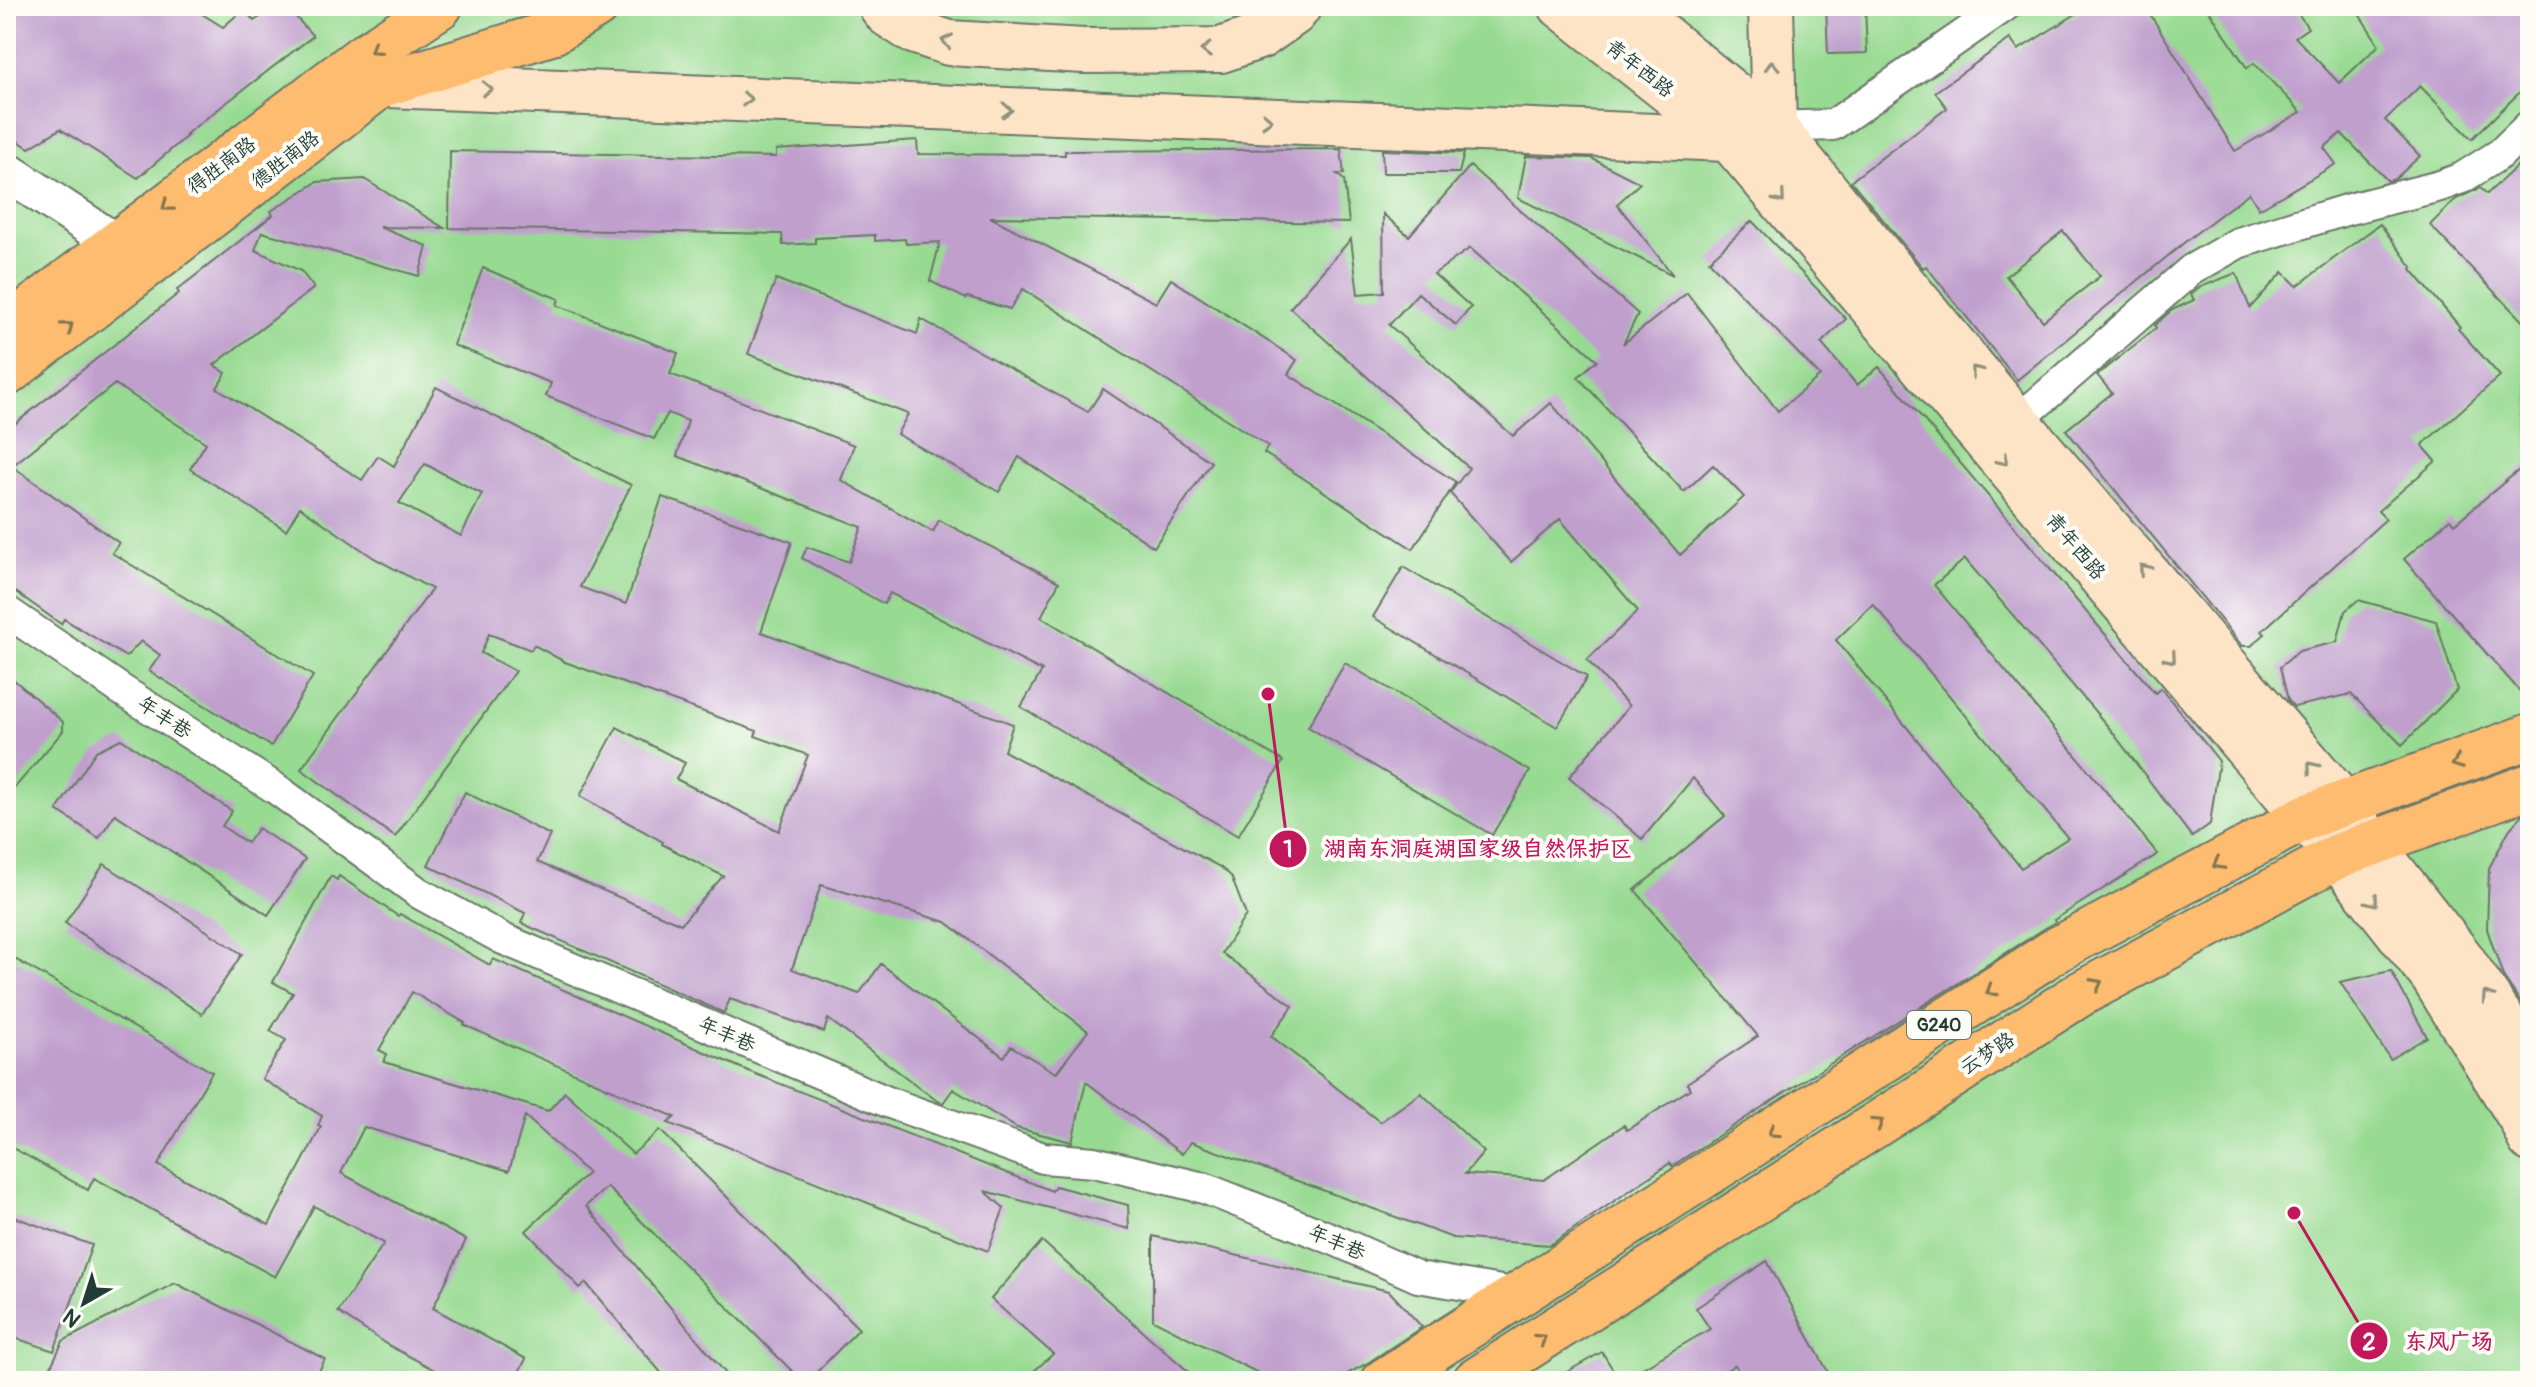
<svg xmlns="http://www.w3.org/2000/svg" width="2536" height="1387" viewBox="0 0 2536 1387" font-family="Pangolin,'LXGW WenKai TC',sans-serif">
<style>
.green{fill:#97da91;stroke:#5b8c62;stroke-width:2}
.building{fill:#c09fcd;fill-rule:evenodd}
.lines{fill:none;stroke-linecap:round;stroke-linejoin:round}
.minor-casing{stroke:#6a7668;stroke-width:34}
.tertiary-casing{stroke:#6a7668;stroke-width:42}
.secondary-casing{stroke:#6a7668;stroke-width:48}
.primary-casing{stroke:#6a7668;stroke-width:48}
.minor{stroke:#fff;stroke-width:30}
.tertiary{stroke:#fff;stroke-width:38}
.secondary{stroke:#fee4c6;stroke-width:44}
.primary{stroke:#fdbc70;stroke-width:44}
.oneway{stroke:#8e907d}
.oneway2{stroke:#83764f}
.labels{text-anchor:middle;stroke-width:8;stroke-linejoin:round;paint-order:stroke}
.shield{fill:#fdfcf7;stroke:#62766e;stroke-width:2}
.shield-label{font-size:18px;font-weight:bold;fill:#1f3d34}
.street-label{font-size:20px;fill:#1f3d34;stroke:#fdfcf7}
.leader{fill:none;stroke:#c2185b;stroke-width:3}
.callout-dot{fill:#c2185b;stroke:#fdfcf7;stroke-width:3}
.mark-label{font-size:24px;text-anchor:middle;font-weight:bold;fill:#fff}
.callout-label{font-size:22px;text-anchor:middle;font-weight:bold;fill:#c2185b;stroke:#fdfcf7;stroke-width:8;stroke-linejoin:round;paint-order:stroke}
</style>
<rect width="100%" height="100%" fill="#fdfcf7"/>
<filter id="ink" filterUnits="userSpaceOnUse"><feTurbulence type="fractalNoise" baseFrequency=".0125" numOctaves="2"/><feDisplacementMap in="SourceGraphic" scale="16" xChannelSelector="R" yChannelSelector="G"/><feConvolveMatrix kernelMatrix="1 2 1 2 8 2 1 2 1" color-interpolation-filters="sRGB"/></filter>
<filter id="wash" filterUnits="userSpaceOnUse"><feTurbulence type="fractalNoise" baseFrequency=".006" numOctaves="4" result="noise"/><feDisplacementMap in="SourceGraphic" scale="32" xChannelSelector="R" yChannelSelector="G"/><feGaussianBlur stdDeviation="1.8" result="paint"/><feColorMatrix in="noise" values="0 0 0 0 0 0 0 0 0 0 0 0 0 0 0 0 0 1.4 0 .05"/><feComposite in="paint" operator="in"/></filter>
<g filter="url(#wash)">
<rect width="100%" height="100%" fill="#f5e1c9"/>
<rect class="green" x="6" y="6" width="2524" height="1375"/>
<g id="blocks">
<g class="building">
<polygon points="6,6 189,6 223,27 244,9 254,21 278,6 286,6 313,36 186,134 188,135 138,178 60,129 29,148 6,133"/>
<polygon points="1826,6 1865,6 1867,53 1828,54"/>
<path d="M2089,6H2145L2235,151L2301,112L2254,63L2247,68L2206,6H2293L2308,28L2295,37L2339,83L2379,45L2354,6H2530V82L2472,139L2420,86L2385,120L2420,156L2395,179L2388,181L2341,133L2324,148L2336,164L2259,209L2249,193L2191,237L2017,380L1926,266L1923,268L1851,181L1947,108L1935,92L2010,39L2018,50ZM2063,231L2100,276L2043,321L2006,276Z"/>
<polygon points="917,140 918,154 1065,155 1065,151 1341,149 1344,174 1337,174 1344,180 1349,223 990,217 1156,303 1171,279 1297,360 1288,374 1456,482 1413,549 1264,453 1268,446 1023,289 1010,309 967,297 966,299 930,281 940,242 906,244 905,239 875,241 875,235 815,238 815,243 783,245 782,234 449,228 450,151 776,157 776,150"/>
<polygon points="1382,150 1385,150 1464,153 1459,173 1383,173"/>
<polygon points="2530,154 2530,329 2430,225 2456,199 2480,188 2487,194"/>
<polygon points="1526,156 1591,158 1640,183 1617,204 1673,275 1518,198"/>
<path d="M1470,166L1638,314L1623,344L1687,293L1778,411L1820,376L1709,261L1752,221L1846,319L1821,343L1857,385L1879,367L2155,693L2161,688L2219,761L2210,824L2192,837L2110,729L1965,559L1934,585L2158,854L2054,920L2055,922L1787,1091L1672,1166L1670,1163L1550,1245L1453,1238L1191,1142L1182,1154L1086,1082L1072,1142L1017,1128L953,1089L943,1103L936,1100L828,1019L824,1032L730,999L724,1013L521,923L525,913L428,865L465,792L550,835L537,862L681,924L723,876L662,844L663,842L580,796L617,727L685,763L676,779L779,831L808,755L755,736L757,731L565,662L534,645L531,650L489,634L481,653L515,671L395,837L301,769L432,589L374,558L300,507L286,530L190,469L206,443L115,384L12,466L119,543L112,553L313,676L271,746L149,671L160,655L141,641L126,657L64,619L61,624L6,585V431L179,293L177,290L273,215L271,211L317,182L364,179L444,228L379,227L427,246L419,276L262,232L255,250L301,271L314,288L214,365L226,373L217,388L362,480L378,456L394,466L436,387L631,485L580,587L626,604L662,497L792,542L761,632L1013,724L1004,751L1220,867L1231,876L1246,915L1222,953L1293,1006L1271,1036L1380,1122L1421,1093L1484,1152L1465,1174L1544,1180L1624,1125L1627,1130L1690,1089L1687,1083L1758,1036L1635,890L1725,816L1693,778L1642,839L1569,777L1629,706L1587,660L1638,611L1560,519L1511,562L1450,493L1469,468L1290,308L1351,239L1358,294L1384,292L1383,214L1409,236ZM1470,248L1597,360L1578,377L1684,492L1713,465L1744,497L1680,555L1551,403L1513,436L1389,325L1418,293L1456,325L1471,307L1434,274ZM425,464L482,494L461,536L399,503ZM1873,604L2068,838L2021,868L1836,640ZM821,885L946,922L1088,1031L1056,1073L1011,1046L1004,1057L881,964L859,994L792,969Z"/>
<polygon points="2380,224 2412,267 2411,269 2460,327 2458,329 2500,376 2422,445 2436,461 2378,511 2386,519 2262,631 2265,634 2251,646 2242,646 2066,430 2112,393 2097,375 2156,328 2155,325 2172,310 2194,300 2191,294 2198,288 2236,273 2250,308 2283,272 2297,286"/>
<polygon points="483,268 559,299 557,305 678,353 670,374 854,445 841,480 933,532 939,520 1059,582 1041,617 1283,761 1238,836 1021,707 1042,671 890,593 884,604 802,558 807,547 849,562 862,527 677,456 688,421 668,413 654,439 546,396 551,383 453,345"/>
<polygon points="776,279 917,334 921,319 1088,412 1103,389 1211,462 1154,547 1019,457 999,492 897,434 908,414 748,354"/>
<polygon points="2530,461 2530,703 2404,559 2450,519 2454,524"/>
<polygon points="1403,567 1587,677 1557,727 1373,617"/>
<polygon points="2358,600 2436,621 2457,690 2402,745 2351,694 2294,707 2288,700 2280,667 2299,651 2337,642 2345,611"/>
<polygon points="1345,663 1530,771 1492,835 1308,727"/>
<polygon points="6,673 63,722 63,731 6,798"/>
<polygon points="121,739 232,811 222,826 247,843 258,828 305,859 268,915 115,814 99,838 57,810 96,751"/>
<polygon points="2530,813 2530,1016 2503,976 2487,929 2489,868 2509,830 2522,815"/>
<polygon points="104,864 242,954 202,1014 65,923"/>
<polygon points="331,876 337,880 339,876 398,916 400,914 490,965 493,959 748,1071 1052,1191 1055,1186 1128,1205 1129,1229 985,1191 1004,1208 988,1251 668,1123 675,1117 464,1025 465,1023 412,992 379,1050 387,1054 384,1062 548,1111 565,1092 633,1154 660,1130 859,1329 808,1381 802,1381 607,1187 586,1206 732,1381 668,1381 586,1283 580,1288 526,1231 588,1173 525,1116 509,1171 364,1127 341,1173 466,1240 433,1308 526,1359 514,1381 455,1381 386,1344 338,1312 384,1243 314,1206 275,1277 94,1178 88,1190 6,1144 6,954 212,1072 158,1165 269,1225 321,1127 318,1126 322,1116 262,1079 286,1040 270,1031 293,993 273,982"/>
<polygon points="2391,971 2427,1037 2390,1059 2340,982"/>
<polygon points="6,1214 92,1245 54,1351 6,1335"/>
<polygon points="1153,1236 1389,1291 1422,1327 1366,1364 1334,1381 1274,1381 1153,1320"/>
<polygon points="1042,1241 1104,1297 1199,1381 1023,1381 1053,1354 991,1299"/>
<polygon points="1767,1261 1833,1381 1746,1381 1735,1365 1708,1381 1620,1381 1710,1329 1696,1308"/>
<polygon points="175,1283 325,1359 314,1381 44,1381 63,1341"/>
<polygon points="1602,1352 1620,1381 1551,1381"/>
</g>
</g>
</g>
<g filter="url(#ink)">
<use href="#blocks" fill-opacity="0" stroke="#6a7668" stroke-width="2"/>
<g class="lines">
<defs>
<g id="minor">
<polyline points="1774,127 1833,125 2005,6"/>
<polyline points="2017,421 2191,270 2238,243 2349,209 2440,186 2462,178 2500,154 2530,125"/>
<polyline points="6,611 123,691 275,788 419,893 503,939 890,1103 1043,1158 1094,1162 1204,1188 1335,1240 1418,1277 1519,1294"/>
</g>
<polyline id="tertiary" points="6,171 117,244"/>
<g id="secondary">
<polyline points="881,6 887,14 913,31 949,43 1084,51 1221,50 1261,36 1294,13 1299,6"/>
<polyline points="1561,6 1729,139 2338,856 2433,977 2521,1119 2530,1139"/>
<polyline points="1626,6 1774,127 2017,421 2344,804 2370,842 2462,959 2530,1061"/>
<polyline points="1771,6 1774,127"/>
<polyline points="388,85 1729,139"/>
</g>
<g id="primary">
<polyline points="6,328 361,58 440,6"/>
<polyline points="6,374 381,85 551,33 596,6"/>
<polyline points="1384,1381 2056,950 2306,817 2530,736"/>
<polyline points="1475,1381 2082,993 2338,856 2530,786"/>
</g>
</defs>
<use href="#minor" class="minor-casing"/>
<use href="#tertiary" class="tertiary-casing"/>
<use href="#secondary" class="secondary-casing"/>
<use href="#primary" class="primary-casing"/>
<use href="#minor" class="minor"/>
<use href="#tertiary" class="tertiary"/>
<use href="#secondary" class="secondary"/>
<use href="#primary" class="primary"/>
</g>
<defs><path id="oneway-chevron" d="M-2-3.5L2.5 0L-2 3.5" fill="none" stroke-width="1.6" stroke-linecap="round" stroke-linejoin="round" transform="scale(2)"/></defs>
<g class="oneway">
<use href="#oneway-chevron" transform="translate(947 41) rotate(-168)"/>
<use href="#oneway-chevron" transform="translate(1206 50) rotate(179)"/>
<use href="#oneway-chevron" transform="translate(1772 66) rotate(-92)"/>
<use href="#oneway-chevron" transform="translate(487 89) rotate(2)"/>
<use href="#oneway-chevron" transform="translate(747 99) rotate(2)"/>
<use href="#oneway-chevron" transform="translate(1007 110) rotate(2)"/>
<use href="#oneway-chevron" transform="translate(1267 120) rotate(2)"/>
<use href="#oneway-chevron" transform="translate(1780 198) rotate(50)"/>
<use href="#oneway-chevron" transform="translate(1976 371) rotate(-130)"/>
<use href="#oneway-chevron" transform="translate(2003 460) rotate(50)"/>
<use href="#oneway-chevron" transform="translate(2144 569) rotate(-130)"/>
<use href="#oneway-chevron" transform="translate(2171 658) rotate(50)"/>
<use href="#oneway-chevron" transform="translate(2312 767) rotate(-130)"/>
<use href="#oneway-chevron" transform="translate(2373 901) rotate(52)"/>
<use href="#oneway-chevron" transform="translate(2487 996) rotate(-124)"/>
</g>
<g class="oneway2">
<use href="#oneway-chevron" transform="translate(375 49) rotate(147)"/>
<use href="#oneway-chevron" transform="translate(167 206) rotate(143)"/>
<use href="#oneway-chevron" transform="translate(68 327) rotate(-38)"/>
<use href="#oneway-chevron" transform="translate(2457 763) rotate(160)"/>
<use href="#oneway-chevron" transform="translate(2218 864) rotate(152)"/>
<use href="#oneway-chevron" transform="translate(2097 984) rotate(-28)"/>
<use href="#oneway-chevron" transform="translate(1991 991) rotate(147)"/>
<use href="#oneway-chevron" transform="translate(1878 1123) rotate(-33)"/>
<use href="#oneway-chevron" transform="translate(1773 1132) rotate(147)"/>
<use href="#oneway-chevron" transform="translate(1541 1339) rotate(-33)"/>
</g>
</g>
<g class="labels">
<rect class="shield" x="1907" y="1011" width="64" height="28" rx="6"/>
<g class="shield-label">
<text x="1939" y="1031">G240</text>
</g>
<g class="street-label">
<text transform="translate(1640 68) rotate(38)" y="7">青年西路</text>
<text transform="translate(285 159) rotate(-38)" y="7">德胜南路</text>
<text transform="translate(221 165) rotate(-37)" y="7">得胜南路</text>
<text transform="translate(2076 546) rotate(50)" y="7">青年西路</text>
<text transform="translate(165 717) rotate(33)" y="7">年丰巷</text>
<text transform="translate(727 1034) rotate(23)" y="7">年丰巷</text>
<text transform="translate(1987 1053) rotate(-33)" y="7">云梦路</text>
<text transform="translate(1337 1242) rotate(23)" y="7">年丰巷</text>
</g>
</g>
<path class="leader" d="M1268 694L1288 849M2294 1213L2369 1341"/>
<g class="callout-dot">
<circle cx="1268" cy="694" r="8"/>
<circle cx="2294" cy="1213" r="8"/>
<circle cx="1288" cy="849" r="20"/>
<circle cx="2369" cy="1341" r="20"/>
</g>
<g class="mark-label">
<text x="1288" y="857">1</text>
<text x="2369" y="1350">2</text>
</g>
<g class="callout-label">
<text x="1478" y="856">湖南东洞庭湖国家级自然保护区</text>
<text x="2449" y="1349">东风广场</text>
</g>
<rect width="2536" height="1387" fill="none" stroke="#fdfcf7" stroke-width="32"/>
<g transform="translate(84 1303) rotate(219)" stroke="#fdfcf7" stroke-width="6" paint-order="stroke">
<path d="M0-6L14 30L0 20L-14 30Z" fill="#1f3d34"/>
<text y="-12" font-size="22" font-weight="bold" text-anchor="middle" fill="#1f3d34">N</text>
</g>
</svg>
